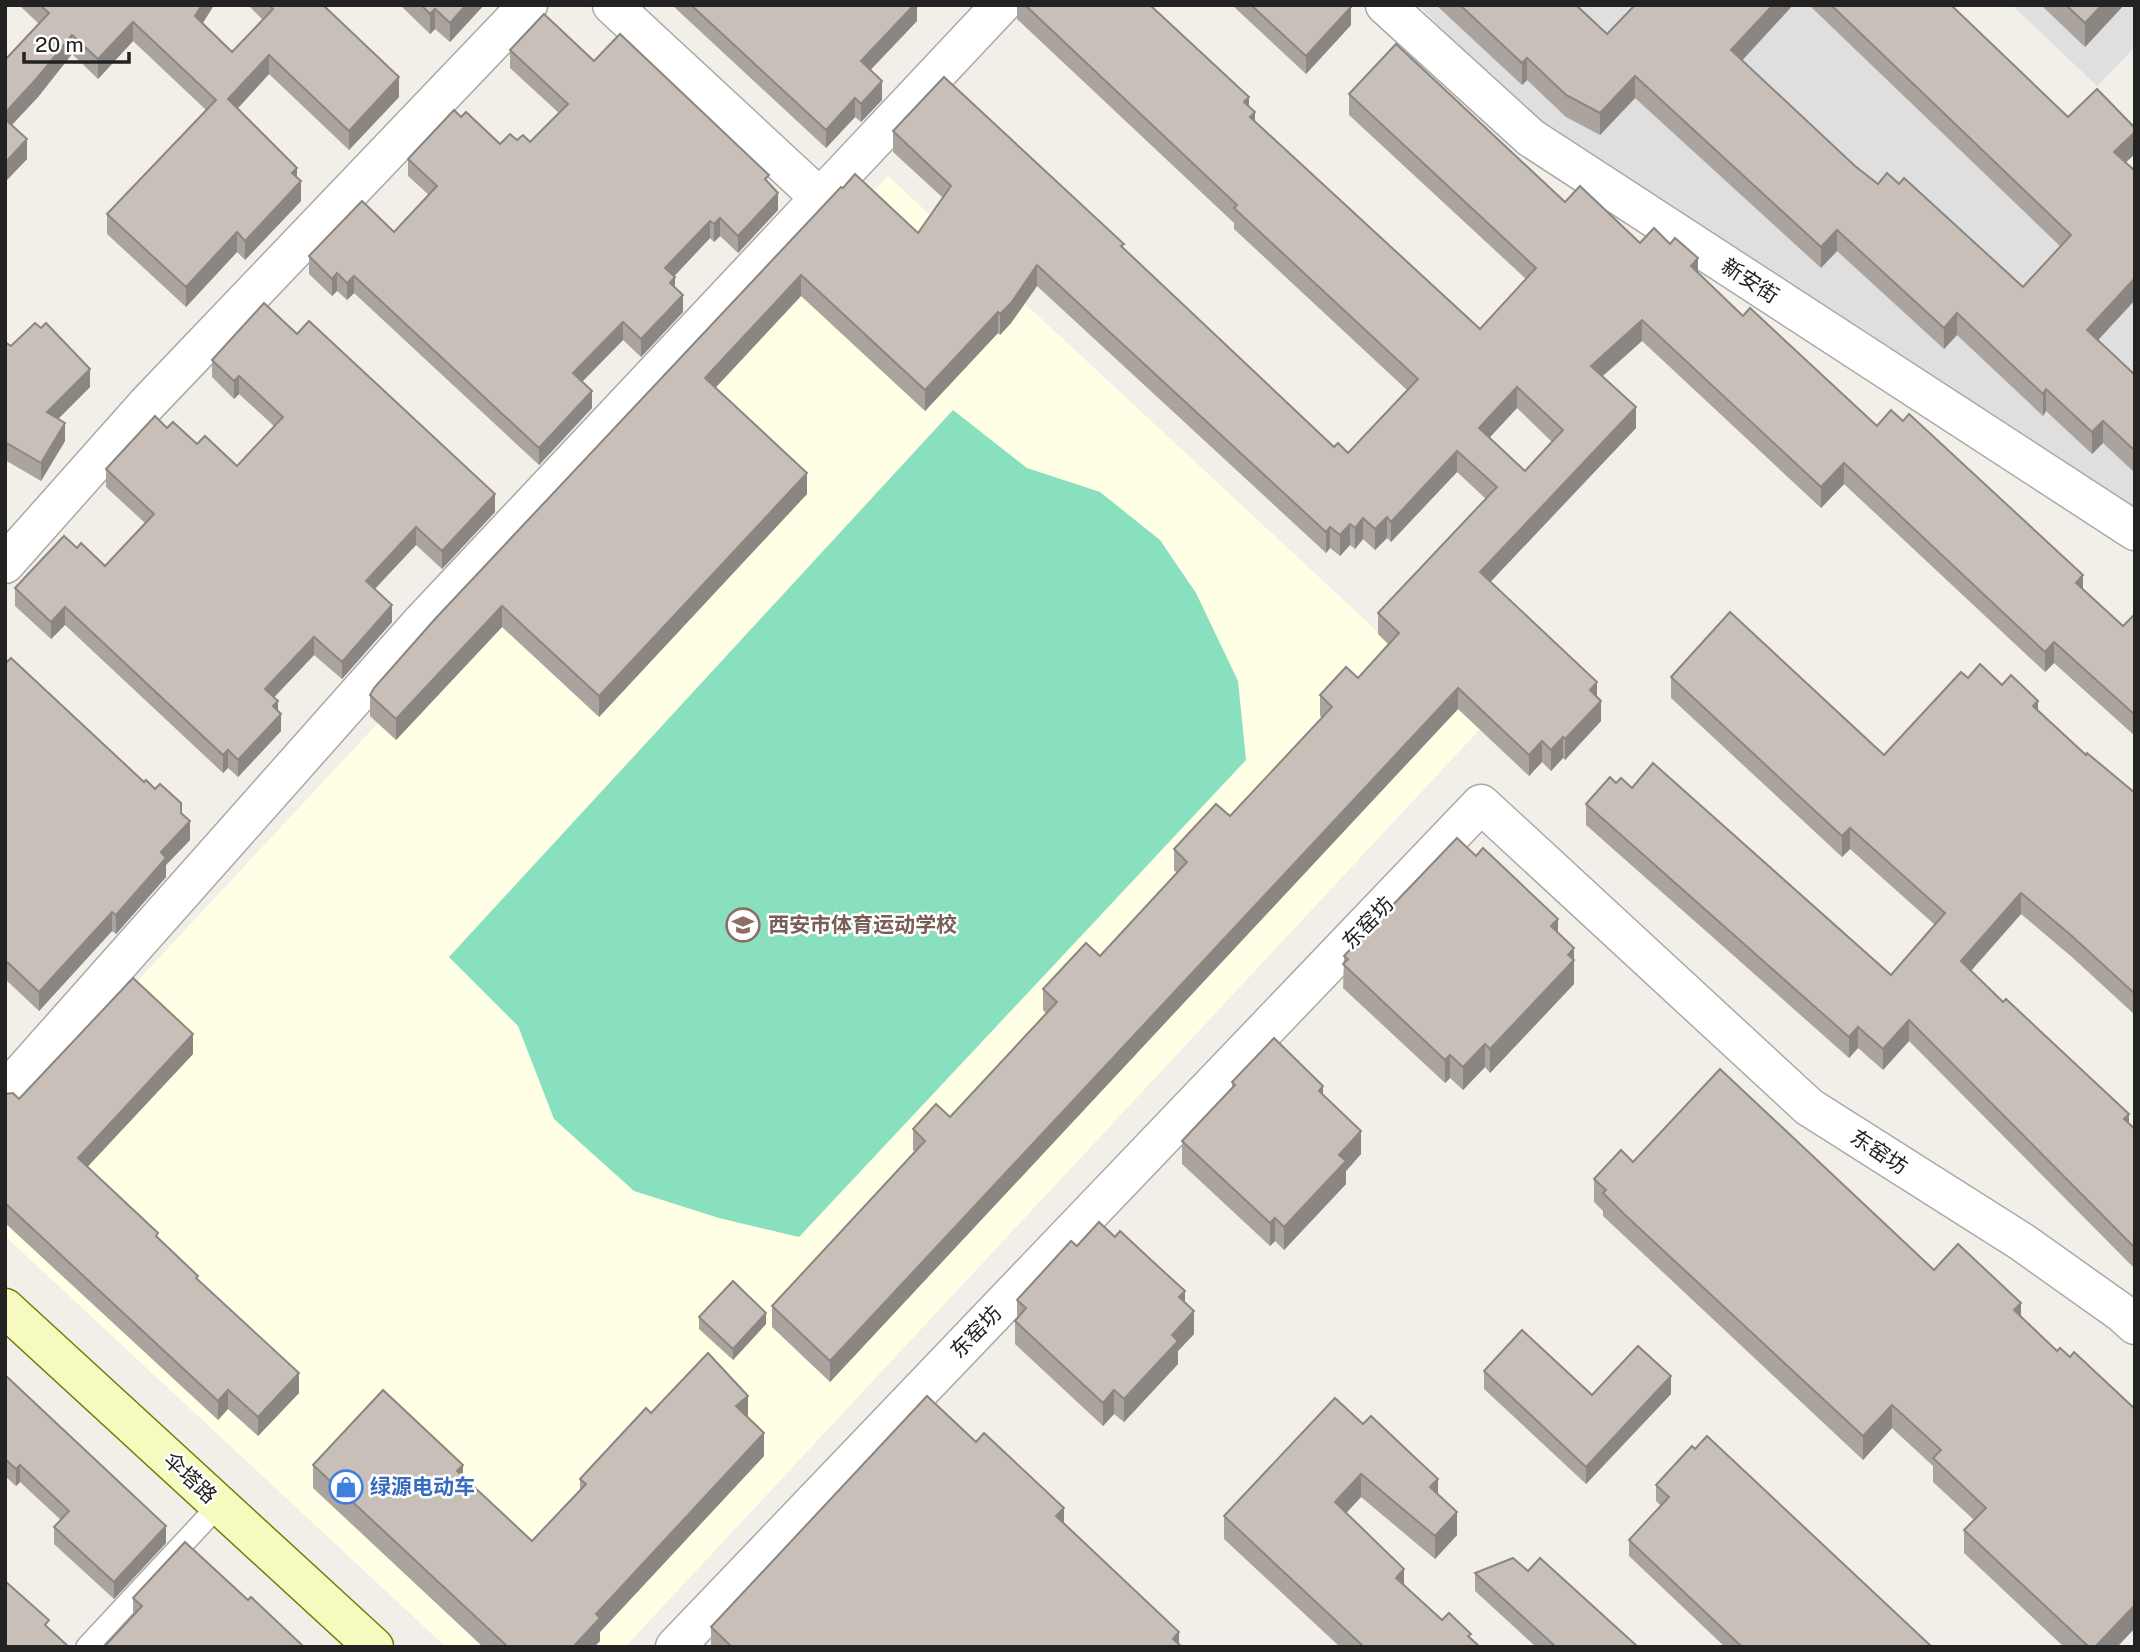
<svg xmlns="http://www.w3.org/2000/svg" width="2140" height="1652" viewBox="0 0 2140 1652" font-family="'Public Sans','Noto Sans SC',sans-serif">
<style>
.residential{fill:#e0dfdf}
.education{fill:#ffffe5}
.pitch{fill:#88e0be}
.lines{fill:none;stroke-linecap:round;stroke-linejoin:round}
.lane-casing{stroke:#a9a9a9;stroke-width:24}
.street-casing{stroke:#a9a9a9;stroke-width:41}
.secondary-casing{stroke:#707d05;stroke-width:41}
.lane{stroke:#fff;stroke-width:21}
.street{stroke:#fff;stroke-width:38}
.secondary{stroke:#f7fabf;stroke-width:38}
.wall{fill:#aba49e;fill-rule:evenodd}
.shaded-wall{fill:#8b8681}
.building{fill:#c7bfb8;stroke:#8b8681;stroke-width:2;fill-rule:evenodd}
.labels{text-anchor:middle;stroke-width:5;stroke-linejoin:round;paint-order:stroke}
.street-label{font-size:21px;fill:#222;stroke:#fff}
.education-label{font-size:21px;font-weight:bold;fill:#785e54;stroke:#fff;text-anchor:start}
.shop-label{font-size:21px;font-weight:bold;fill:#366cbe;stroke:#fff;text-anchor:start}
</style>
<rect width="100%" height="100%" fill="#f2efe9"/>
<g class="residential">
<polygon points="1418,5 1919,5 2135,217 2135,509 1542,128"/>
<polygon points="2012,5 2135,5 2135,47 2097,86"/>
</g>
<polygon class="education" points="888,176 1481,728 625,1647 446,1647 5,1236 5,1123"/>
<polygon class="pitch" points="953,410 1027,468 1100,492 1160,540 1196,593 1238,681 1246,760 799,1237 719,1218 634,1191 554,1119 518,1026 449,957"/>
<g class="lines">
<defs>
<polyline id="lane" points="87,1647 219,1505"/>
<g id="street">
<polyline points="612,5 820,198"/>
<polyline points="1385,5 1531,138 2135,531"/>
<polyline points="5,564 147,404 528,5"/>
<polyline points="5,1092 419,625 1001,5"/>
<polyline points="675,1647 1481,804 1809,1107 2022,1242 2122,1313 2135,1325"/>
</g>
<polyline id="secondary" points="5,1308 374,1647"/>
</defs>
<use href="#lane" class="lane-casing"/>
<use href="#street" class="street-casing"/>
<use href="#secondary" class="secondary-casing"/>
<use href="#lane" class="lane"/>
<use href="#street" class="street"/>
<use href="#secondary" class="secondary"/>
</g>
<g class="wall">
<polygon points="19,5 214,5 202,24 232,52 263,20 248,5 323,5 399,97 349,150 269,74 238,108 297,177 301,201 245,260 237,252 186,307 107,234 107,214 206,110 133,41 98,79 72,54 38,97 12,125 27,159 5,182 5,60 39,24"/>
<polygon points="400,5 484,5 450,42 435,29 430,34"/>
<polygon points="672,5 917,5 917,21 870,70 882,100 861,122 855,117 826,148"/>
<path d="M1017,5H1150L1249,107L1255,122L1480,329L1526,279L1349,115V94L1565,202L1698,273L1743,316L1877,426L2083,589L2123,626L2135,614V736L2054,663L2045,672L1844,484L1821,508L1642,341L1603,376L1636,428L1490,582L1597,697L1601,721L1565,760L1563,758L1551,771L1542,762L1529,776L1458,709L830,1382L772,1327V1306L915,1152L913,1150V1129L950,1117L1046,1013L1043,1010V989L1100,956L1177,873L1174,870V849L1230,816L1322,718L1320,716V695L1358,678L1389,645L1378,634V613L1486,499L1457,472L1391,542L1387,538L1375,550L1363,539L1355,549L1350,545L1340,556L1330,548L1326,553L1037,286L1011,323L1000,335L998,333L925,411L801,296L715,388L807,494L599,717L502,627L396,740L370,716V695L841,187L918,233L943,198L893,152V131L1124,248L1334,447L1348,453L1407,390L1234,229V223L1017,19ZM1517,408L1552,442L1525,471L1489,438Z"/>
<polygon points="1232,5 1349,5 1351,25 1306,74"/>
<polygon points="1436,5 1576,5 1607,34 1635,5 1793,5 1742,61 1855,166 1878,184 2023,287 2061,247 1809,5 1951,5 2068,117 2135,128 2135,154 2126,162 2135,171 2135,300 2098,340 2135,375 2135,473 2103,443 2092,454 2046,411 2043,416 1957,335 1944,349 1837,251 1821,268 1635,98 1600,135 1566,117 1527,80 1522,85"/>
<polygon points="2041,5 2124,5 2085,47"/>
<polygon points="510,50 594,61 769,183 778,210 738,253 720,236 714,242 710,238 674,276 675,287 683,312 641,357 623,340 582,382 592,408 539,465 354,293 347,300 337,291 332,296 309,274 309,256 394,232 429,195 408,176 408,159 461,117 500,144 517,140 530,142 559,113 510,68"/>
<polygon points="297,334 495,512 442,569 416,545 375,589 392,622 342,679 314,655 274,697 281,731 238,777 228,768 223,773 65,625 51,639 15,606 15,588 77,548 105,566 145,523 106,487 106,469 167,428 237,466 274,426 239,394 234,399 212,377 212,360"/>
<polygon points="5,342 90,387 58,419 65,441 41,481 5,460"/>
<polygon points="5,664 181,813 190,840 166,865 166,877 116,934 112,931 39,1011 5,979"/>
<polygon points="1671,677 1884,755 1968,678 2002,685 2038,710 2086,755 2135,793 2135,1015 2073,958 2021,914 1971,971 2135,1129 2135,1269 1909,1041 1883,1070 1858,1048 1849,1058 1586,825 1586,804 1616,783 1632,788 1891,975 1935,925 1850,849 1842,857 1671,698"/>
<polygon points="1558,932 1574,971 1574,984 1490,1073 1485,1067 1463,1090 1450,1078 1445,1083 1343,988 1344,956"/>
<polygon points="193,1054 87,1167 198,1280 299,1393 258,1436 228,1409 218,1420 5,1223 5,1094 19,1099"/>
<polygon points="1232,1082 1323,1096 1361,1154 1346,1171 1346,1184 1284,1250 1275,1241 1270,1246 1182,1164 1182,1141 1232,1088"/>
<polygon points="1633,1162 1934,1270 2021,1317 2057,1351 2070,1357 2135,1409 2135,1628 2117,1647 2064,1647 1964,1553 1964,1530 1974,1520 1933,1482 1933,1466 1892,1428 1863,1460 1603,1216 1603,1211 1594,1202 1594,1179"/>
<polygon points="1077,1246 1185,1303 1194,1334 1178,1351 1178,1364 1124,1422 1114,1414 1103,1426 1015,1344 1015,1321 1017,1318 1017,1300"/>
<polygon points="699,1317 766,1324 733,1360 699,1329"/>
<polygon points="1484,1371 1592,1395 1671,1394 1586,1484 1484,1389"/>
<polygon points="5,1375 166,1543 114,1599 54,1544 54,1527 61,1520 20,1482 16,1486 5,1476"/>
<polygon points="1335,1398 1438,1494 1457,1535 1435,1559 1361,1497 1346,1513 1404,1585 1442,1620 1471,1638 1480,1647 1340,1647 1224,1539 1224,1516"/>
<polygon points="651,1413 748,1418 764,1456 600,1632 600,1641 594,1647 483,1647 313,1488 313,1465 463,1477 532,1541 580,1490 580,1479"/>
<polygon points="1656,1485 1932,1647 1725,1647 1629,1556 1629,1540 1661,1506 1656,1501"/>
<polygon points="1064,1523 1182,1647 711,1647 711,1627"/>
<polygon points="1528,1571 1638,1647 1536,1647 1475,1591 1475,1573"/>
<polygon points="133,1598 248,1600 133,1615"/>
</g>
<g class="shaded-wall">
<polygon points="202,5 214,5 195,36 195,16"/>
<polygon points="466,5 484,5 450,42 450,23"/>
<polygon points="914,5 917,5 917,21 861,80 861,61"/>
<polygon points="1773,5 1793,5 1731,72 1731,50"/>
<polygon points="2102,5 2124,5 2085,47 2085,23"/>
<polygon points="1351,7 1351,25 1306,74 1306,56"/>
<polygon points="435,9 435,29 430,34 430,14"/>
<polygon points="133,22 133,41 98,79 98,59"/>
<polygon points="72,35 72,54 38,97 5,132 5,113"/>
<polygon points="269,55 269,74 228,119 228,99"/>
<polygon points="1527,58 1527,80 1522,85 1522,63"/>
<polygon points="1635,76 1635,98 1600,135 1600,113"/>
<polygon points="399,77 399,97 349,150 349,131"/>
<polygon points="882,81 882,100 861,122 861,104"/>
<polygon points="1249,97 1249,118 1244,102"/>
<polygon points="855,98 855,117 826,148 826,130"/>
<polygon points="1255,112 1255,133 1250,117"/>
<polygon points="2135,132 2135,154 2114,173 2114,152"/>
<polygon points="27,139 27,159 5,182 5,163"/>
<polygon points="297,168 297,186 301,181 301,201 245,260 245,241 292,173"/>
<polygon points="778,193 778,210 738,253 738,236"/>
<polygon points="720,218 720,236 714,242 714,224"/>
<polygon points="710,221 710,238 665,286 665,268"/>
<polygon points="1837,230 1837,251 1821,268 1821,247"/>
<polygon points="237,232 237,252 186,307 186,287"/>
<polygon points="1698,258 1698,279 1691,266"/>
<polygon points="1037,265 1037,286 1011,323 1000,335 1000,314"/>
<polygon points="337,273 337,291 332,296 332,279"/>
<polygon points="801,275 801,296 705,399 705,378"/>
<polygon points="354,276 354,293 347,300 347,283"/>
<polygon points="675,277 675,295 670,283"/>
<polygon points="2135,278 2135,300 2087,352 2087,330"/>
<polygon points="683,295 683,312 641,357 641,339"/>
<polygon points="998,312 998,333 925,411 925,390"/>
<polygon points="1957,313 1957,335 1944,349 1944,328"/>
<polygon points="1642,320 1642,341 1591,386 1591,366"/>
<polygon points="623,322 623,340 573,391 573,373"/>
<polygon points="90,369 90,387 47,430 47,412"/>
<polygon points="239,376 239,394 234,399 234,381"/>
<polygon points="1517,387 1517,408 1479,449 1479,428"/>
<polygon points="2046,389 2046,411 2043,416 2043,394"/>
<polygon points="592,391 592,408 539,465 539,448"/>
<polygon points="1636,407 1636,428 1480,593 1480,572"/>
<polygon points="2103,421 2103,443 2092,454 2092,432"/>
<polygon points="65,423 65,441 41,481 41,463"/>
<polygon points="1457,451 1457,472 1391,542 1391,522"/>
<polygon points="1844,463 1844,484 1821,508 1821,487"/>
<polygon points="807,473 807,494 599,717 599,696"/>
<polygon points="495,494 495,512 442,569 442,551"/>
<polygon points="1387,517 1387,538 1375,550 1375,529"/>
<polygon points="1363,518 1363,539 1355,549 1355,528"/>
<polygon points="1350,524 1350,545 1340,556 1340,535"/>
<polygon points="416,527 416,545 366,598 366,581"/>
<polygon points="1330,527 1330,548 1326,553 1326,532"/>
<polygon points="2083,575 2083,596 2076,583"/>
<polygon points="392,605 392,622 342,679 342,662"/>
<polygon points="502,606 502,627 396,740 396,719"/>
<polygon points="65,607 65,625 51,639 51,622"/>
<polygon points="314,637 314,655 265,707 265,689"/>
<polygon points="2054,642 2054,663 2045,672 2045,652"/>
<polygon points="1597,682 1597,703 1590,690"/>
<polygon points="1458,688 1458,709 830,1382 830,1361"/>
<polygon points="278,701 278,718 281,714 281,731 238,777 238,760 273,706"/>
<polygon points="1601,701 1601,721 1565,760 1565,739"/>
<polygon points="2038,701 2038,722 2033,706"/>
<polygon points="1563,737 1563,758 1551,771 1551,750"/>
<polygon points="1542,741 1542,762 1529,776 1529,755"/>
<polygon points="228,750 228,768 223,773 223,755"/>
<polygon points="190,821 190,840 166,865 166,877 116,934 116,915 161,852"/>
<polygon points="1850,828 1850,849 1842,857 1842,836"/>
<polygon points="2021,893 2021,914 1961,982 1961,961"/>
<polygon points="112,912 112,931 39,1011 39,992"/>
<polygon points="1558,919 1558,942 1551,926"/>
<polygon points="1574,948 1574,984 1490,1073 1490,1049"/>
<polygon points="1909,1020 1909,1041 1883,1070 1883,1049"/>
<polygon points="1858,1027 1858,1048 1849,1058 1849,1037"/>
<polygon points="193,1034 193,1054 78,1177 78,1158"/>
<polygon points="1485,1044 1485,1067 1463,1090 1463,1067"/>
<polygon points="1450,1055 1450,1078 1445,1083 1445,1060"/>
<polygon points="1323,1086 1323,1109 1319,1091"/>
<polygon points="2129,1114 2129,1134 2124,1119"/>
<polygon points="1361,1131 1361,1154 1346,1171 1346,1184 1284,1250 1284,1227 1339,1155"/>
<polygon points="1275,1218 1275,1241 1270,1246 1270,1223"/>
<polygon points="1185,1291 1185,1315 1179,1297"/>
<polygon points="2021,1303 2021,1326 2014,1310"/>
<polygon points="1194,1311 1194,1334 1178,1351 1178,1364 1124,1422 1124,1399 1172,1335"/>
<polygon points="766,1313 766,1324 733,1360 733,1349"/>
<polygon points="299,1373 299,1393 258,1436 258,1417"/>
<polygon points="1671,1376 1671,1394 1586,1484 1586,1467"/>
<polygon points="228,1390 228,1409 218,1420 218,1401"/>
<polygon points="1114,1390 1114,1414 1103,1426 1103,1403"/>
<polygon points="748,1396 748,1419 736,1406"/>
<polygon points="1892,1405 1892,1428 1863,1460 1863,1436"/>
<polygon points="764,1433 764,1456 600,1632 600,1641 594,1647 573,1647 596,1614"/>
<polygon points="20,1465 20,1482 16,1486 16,1469"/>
<polygon points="463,1465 463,1488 457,1471"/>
<polygon points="1361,1474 1361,1497 1335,1525 1335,1502"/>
<polygon points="1438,1479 1438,1502 1430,1487"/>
<polygon points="1064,1508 1064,1531 1056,1516"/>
<polygon points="1457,1512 1457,1535 1435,1559 1435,1536"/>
<polygon points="166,1526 166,1543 114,1599 114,1582"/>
<polygon points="1404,1569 1404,1592 1396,1578"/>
<polygon points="2135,1605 2135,1628 2117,1647 2095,1647"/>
<polygon points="1179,1632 1179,1647 1173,1639"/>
</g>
<g class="building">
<polygon points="40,5 202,5 195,16 232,52 273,9 269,5 323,5 399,77 349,131 269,55 228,99 297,168 292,173 301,181 245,241 237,232 186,287 107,214 216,100 133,22 98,59 72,35 38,77 5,113 5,60 49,13"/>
<polygon points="421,5 466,5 450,23 435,9 430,14"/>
<polygon points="691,5 914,5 861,61 882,81 861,104 855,98 826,130"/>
<path d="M1025,5H1150L1249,97L1244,102L1255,112L1250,117L1480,329L1536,268L1349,94L1396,44L1565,202L1580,186L1640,243L1654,228L1670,244L1675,238L1698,258L1691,266L1743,316L1750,308L1877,426L1891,410L1903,421L1909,414L2083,575L2076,583L2123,626L2135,614V715L2054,642L2045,652L1844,463L1821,487L1642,320L1591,366L1636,407L1480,572L1597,682L1590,690L1601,701L1565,739L1563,737L1551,750L1542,741L1529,755L1458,688L830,1361L772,1306L925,1141L913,1129L936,1104L950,1117L1057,1002L1043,989L1086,943L1100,956L1187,862L1174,849L1216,804L1230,816L1332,707L1320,695L1346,667L1358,678L1399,633L1378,613L1497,487L1457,451L1391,522L1387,517L1375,529L1363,518L1355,528L1350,524L1340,535L1330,527L1326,532L1037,265L1011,303L1000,314L998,312L925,390L801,275L705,378L807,473L599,696L502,606L396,719L370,695L374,688L435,619L841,187L843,188L855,174L918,233L951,186L893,131L944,77L1124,244L1121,246L1334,447L1338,443L1348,453L1418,379L1234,208L1237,205ZM1517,387L1563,430L1525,471L1479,428Z"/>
<polygon points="1251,5 1349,5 1351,7 1306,56"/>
<polygon points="1460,5 1576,5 1607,34 1635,5 1773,5 1731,50 1855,166 1878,184 1887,173 1899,184 1904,178 2023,287 2071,235 1831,5 1951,5 2068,117 2097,89 2135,128 2135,132 2114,152 2135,171 2135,278 2087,330 2135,375 2135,451 2103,421 2092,432 2046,389 2043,394 1957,313 1944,328 1837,230 1821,247 1635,76 1600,113 1566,95 1527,58 1522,63"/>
<polygon points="2066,5 2102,5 2085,23"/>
<polygon points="544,14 594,61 620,34 769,175 765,179 778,193 738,236 720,218 714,224 710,221 665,268 675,277 670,283 683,295 641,339 623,322 573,373 592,391 539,448 354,276 347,283 337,273 332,279 309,256 362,201 394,232 437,186 408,159 454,110 461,117 466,112 500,144 510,134 517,140 523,135 530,142 568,104 510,50"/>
<polygon points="5,119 27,139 5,163"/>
<polygon points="264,303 297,334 309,321 495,494 442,551 416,527 366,581 392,605 342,662 314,637 265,689 278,701 273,706 281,714 238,760 228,750 223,755 65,607 51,622 15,588 64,536 77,548 81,543 105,566 154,514 106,469 155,416 167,428 173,422 197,444 205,436 237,466 283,417 239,376 234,381 212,360"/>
<polygon points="35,323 41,328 46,323 90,369 47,412 65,423 41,463 5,442 5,342 11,346"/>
<polygon points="1730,612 1884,755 1961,672 1968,678 1980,664 2002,685 2011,675 2038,701 2033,706 2086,755 2087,753 2135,793 2135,994 2073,937 2021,893 1961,961 2003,1002 2006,999 2129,1114 2124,1119 2135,1129 2135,1248 1909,1020 1883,1049 1858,1027 1849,1037 1586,804 1610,777 1616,783 1621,778 1632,788 1653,763 1891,975 1945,913 1850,828 1842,836 1671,677"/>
<polygon points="11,658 144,782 146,780 155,789 160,784 181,803 181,813 190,821 161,852 166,858 116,915 112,912 39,992 5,960 5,664"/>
<polygon points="1457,838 1476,856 1483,848 1558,919 1551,926 1574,948 1568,955 1574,960 1490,1049 1485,1044 1463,1067 1450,1055 1445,1060 1343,964 1348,959 1344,956"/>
<polygon points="133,978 193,1034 78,1158 158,1233 156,1236 198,1276 196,1278 299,1373 258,1417 228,1390 218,1401 5,1203 5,1094 13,1093 19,1099"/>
<polygon points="1274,1038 1323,1086 1319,1091 1361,1131 1339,1155 1346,1161 1284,1227 1275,1218 1270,1223 1182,1141 1235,1085 1232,1082"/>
<polygon points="1720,1069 1934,1270 1958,1244 2021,1303 2014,1310 2057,1351 2060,1348 2070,1357 2074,1352 2135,1409 2135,1605 2095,1647 2089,1647 1964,1530 1986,1508 1933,1458 1941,1450 1892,1405 1863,1436 1624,1214 1603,1193 1606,1190 1594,1179 1621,1150 1633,1162"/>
<polygon points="1099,1222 1115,1237 1120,1231 1150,1259 1185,1291 1179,1297 1194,1311 1172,1335 1178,1341 1124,1399 1114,1390 1103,1403 1015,1321 1026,1308 1017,1300 1071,1241 1077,1246"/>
<polygon points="733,1281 766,1313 733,1349 699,1317"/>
<polygon points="1522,1330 1592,1395 1638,1346 1671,1376 1586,1467 1484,1371"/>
<polygon points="708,1353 748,1396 736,1406 764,1433 596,1614 600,1618 573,1647 508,1647 313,1465 383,1390 463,1465 457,1471 532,1541 586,1484 580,1479 646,1408 651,1413"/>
<polygon points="5,1375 166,1526 114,1582 54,1527 69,1511 20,1465 16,1469 5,1459"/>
<polygon points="927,1396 976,1442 984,1433 1064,1508 1056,1516 1179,1632 1173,1639 1182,1647 732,1647 711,1627"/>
<polygon points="1335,1398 1363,1424 1371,1416 1408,1451 1438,1479 1430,1487 1457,1512 1435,1536 1361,1474 1335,1502 1404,1569 1396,1578 1442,1620 1449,1613 1471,1634 1468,1636 1480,1647 1364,1647 1224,1516"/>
<polygon points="1707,1436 1932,1647 1742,1647 1629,1540 1669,1497 1656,1485 1692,1446 1695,1449"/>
<polygon points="185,1542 248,1600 251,1597 304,1647 104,1647 142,1606 133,1598"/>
<polygon points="1513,1558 1528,1571 1540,1558 1638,1647 1556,1647 1475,1573"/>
<polygon points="5,1581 49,1620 45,1625 69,1647 5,1647"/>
</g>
<defs>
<symbol id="school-ring" viewBox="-11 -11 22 22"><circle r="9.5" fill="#fff" stroke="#8d6e63" stroke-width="1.5"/><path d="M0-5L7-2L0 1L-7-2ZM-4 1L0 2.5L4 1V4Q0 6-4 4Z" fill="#8d6e63"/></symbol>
<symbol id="shop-ring" viewBox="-11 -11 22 22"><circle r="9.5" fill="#fff" stroke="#3f7fe0" stroke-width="1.5"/><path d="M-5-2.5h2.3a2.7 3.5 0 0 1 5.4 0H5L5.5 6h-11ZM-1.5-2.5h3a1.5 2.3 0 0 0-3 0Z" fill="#3f7fe0"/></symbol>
</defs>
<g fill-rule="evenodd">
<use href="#school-ring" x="724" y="906" width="38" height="38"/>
<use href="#shop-ring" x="327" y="1468" width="38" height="38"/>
</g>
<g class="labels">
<g class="street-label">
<text transform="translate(1750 281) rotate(33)" y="7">新安街</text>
<text transform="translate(1368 923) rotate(-46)" y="7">东窑坊</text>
<text transform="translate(1879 1152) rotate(33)" y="7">东窑坊</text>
<text transform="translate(976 1332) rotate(-46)" y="7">东窑坊</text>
<text transform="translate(190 1478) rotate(43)" y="7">伞塔路</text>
</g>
<g class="education-label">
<text x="768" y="932">西安市体育运动学校</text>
</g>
<g class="shop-label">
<text x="370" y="1494">绿源电动车</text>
</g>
</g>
<rect width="2140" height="1652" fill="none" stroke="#222222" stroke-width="14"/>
<path d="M24 52v10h105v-10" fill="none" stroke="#222222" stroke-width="3.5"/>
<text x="35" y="52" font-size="21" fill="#222222" stroke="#ffffff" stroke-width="5" paint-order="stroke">20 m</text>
</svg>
